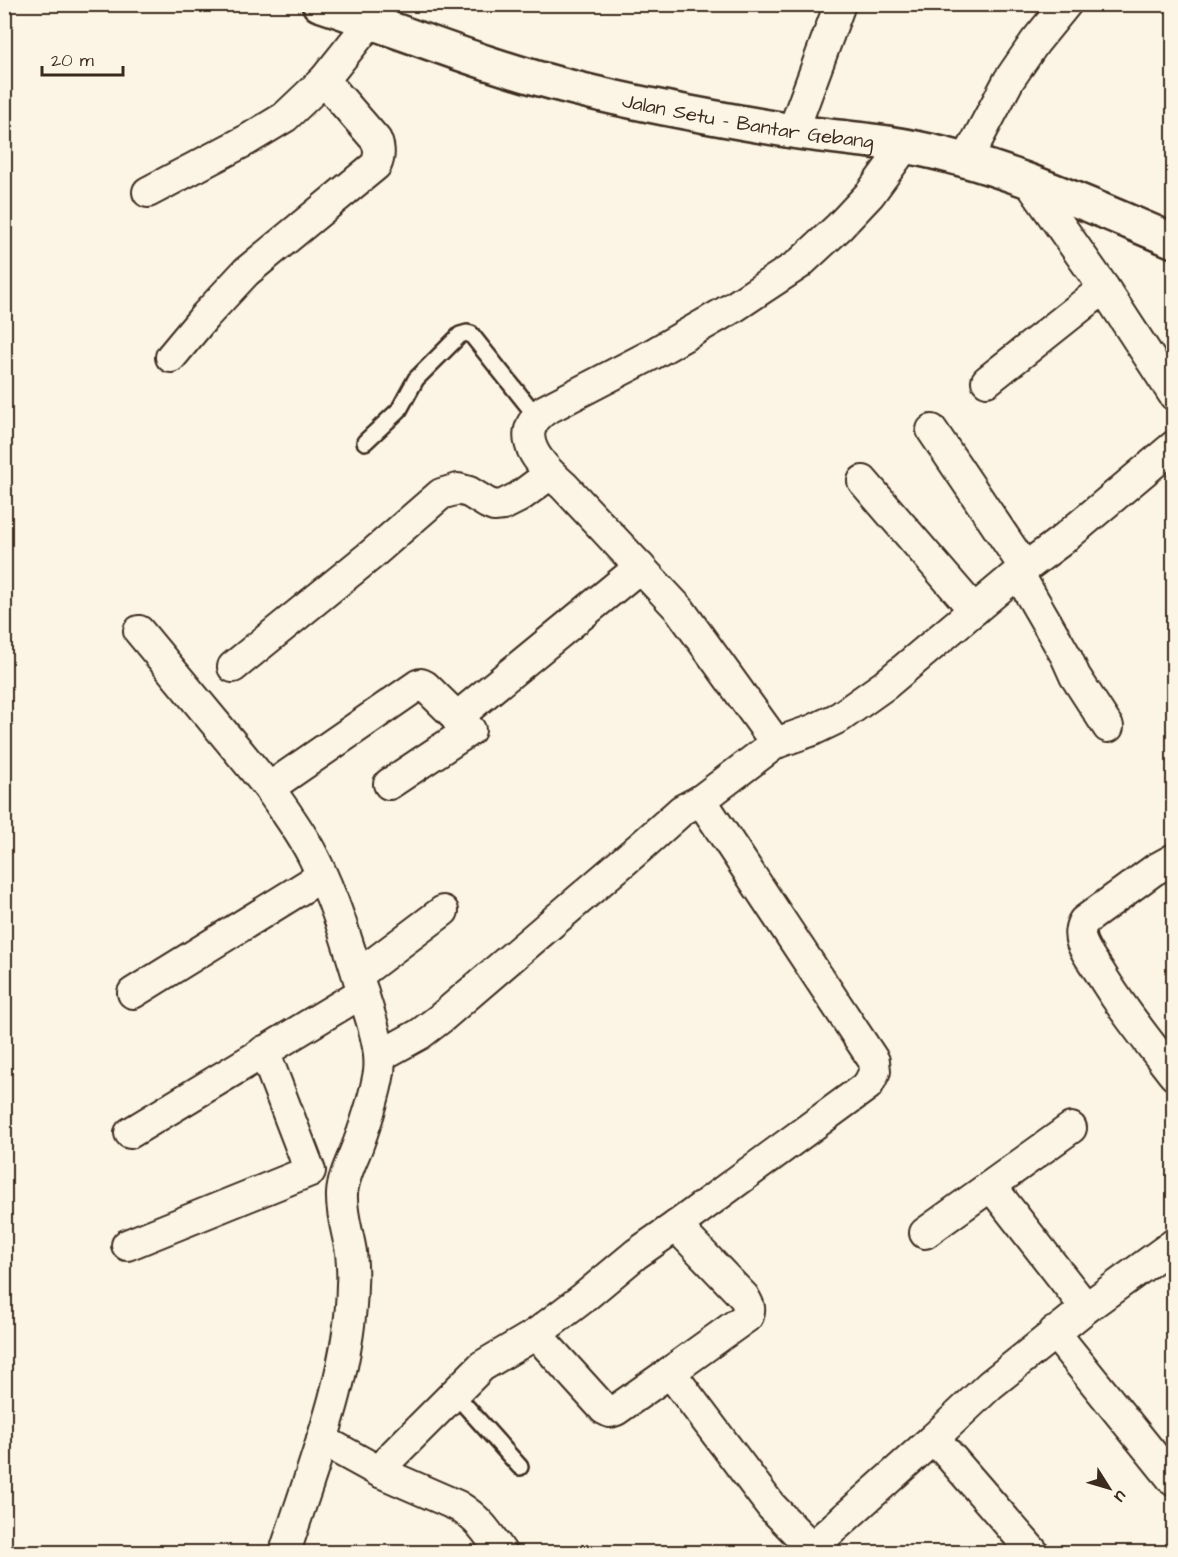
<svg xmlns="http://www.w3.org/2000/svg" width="1178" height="1557" viewBox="0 0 1178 1557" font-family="'Architects Daughter',sans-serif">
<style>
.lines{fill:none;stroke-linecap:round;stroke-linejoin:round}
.service-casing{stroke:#3b2a1e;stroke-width:20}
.minor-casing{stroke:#3b2a1e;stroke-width:34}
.secondary-casing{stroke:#3b2a1e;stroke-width:38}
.service{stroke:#fcf5e5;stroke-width:15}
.minor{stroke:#fcf5e5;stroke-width:30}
.secondary{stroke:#fcf5e5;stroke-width:33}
.labels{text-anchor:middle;stroke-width:5;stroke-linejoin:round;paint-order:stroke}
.street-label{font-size:20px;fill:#3b2a1e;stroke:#fcf5e5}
</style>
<rect width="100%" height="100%" fill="#fcf5e5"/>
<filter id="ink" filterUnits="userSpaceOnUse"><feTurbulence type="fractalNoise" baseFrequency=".0167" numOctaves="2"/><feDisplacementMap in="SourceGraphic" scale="12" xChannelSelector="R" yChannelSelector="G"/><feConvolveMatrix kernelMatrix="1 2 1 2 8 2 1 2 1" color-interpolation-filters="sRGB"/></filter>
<g filter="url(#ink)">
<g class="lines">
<defs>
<g id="service">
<polyline points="365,442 399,410 416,379 460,335 467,333 471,334 474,338 537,417"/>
<polyline points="454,1393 520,1467"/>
</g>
<g id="minor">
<polyline points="793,131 840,4"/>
<polyline points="966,161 1009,80 1035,42 1066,4"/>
<polyline points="1028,180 1104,288 1174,395"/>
<polyline points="148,192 247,140 285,117 324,80 371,21"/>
<path d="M171,357L206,315L246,272L376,165C380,156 380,149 376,140L324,80"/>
<polyline points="987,381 1104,288"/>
<polyline points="932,430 1025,568"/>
<polyline points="863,481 974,610"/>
<polyline points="1018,573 1066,656 1075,676 1108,727"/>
<polyline points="139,631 269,788 418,685 421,684 425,686 470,730 389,784"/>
<polyline points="233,667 371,555 441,494 458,489 469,492 487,503 494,506 503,505 519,497 550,474"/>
<polyline points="456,718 640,567"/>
<path d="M776,743L680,610L564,486C541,466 510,435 545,410L651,355L734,307L799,264L839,227L870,194L905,146"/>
<path d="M269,788C284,810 301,832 313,856C335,899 349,947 363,993C370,1017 382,1047 379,1072C375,1096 367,1120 359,1142C353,1159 343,1176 342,1194C341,1214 348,1233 351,1252C352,1263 353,1274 352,1284C351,1373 312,1468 285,1552"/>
<path d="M1174,859L1154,870L1084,921C1080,927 1079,936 1082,943C1086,953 1093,962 1099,971C1121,1008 1148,1041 1174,1075"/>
<polyline points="358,975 443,911"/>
<polyline points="133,993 322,876"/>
<polyline points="380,1056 420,1034 441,1018 644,844 682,810 701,800 776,743 813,730 840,717 885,685 1018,573 1061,541 1174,446"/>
<polyline points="130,1133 363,992"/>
<polyline points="991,1186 1086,1308"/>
<path d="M676,1226L744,1297C748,1304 751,1308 748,1316L670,1372L771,1506L812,1548"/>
<polyline points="925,1233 1071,1128"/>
<polyline points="127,1245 310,1171 264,1051"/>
<polyline points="1054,1332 1174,1481"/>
<polyline points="536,1334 604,1409 610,1412 616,1410 670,1372"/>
<polyline points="934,1438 1033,1552"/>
<path d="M322,1440L380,1472L458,1506C478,1518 488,1533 501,1552"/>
<polyline points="380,1472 393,1455 482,1366 536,1334 582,1299 636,1254 676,1226 868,1085 875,1071 874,1061 701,800"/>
<polyline points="807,1552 934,1438 990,1385 1086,1308 1174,1244"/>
</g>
<g id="secondary">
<path id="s1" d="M319,4C404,32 487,67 574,88C645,106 719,119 792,131C829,137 867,139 905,146C999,163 1086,204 1174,241"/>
</g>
</defs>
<use href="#service" class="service-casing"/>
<use href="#minor" class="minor-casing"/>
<use href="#secondary" class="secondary-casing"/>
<use href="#service" class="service"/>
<use href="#minor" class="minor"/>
<use href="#secondary" class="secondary"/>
</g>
</g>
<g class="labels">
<g class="street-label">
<text dy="7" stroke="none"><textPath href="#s1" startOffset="446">Jalan Setu - Bantar Gebang</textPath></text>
</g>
</g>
<rect width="1178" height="1557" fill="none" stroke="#fcf5e5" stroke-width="24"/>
<rect x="12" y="12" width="1154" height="1533" fill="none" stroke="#3b2a1e" stroke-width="2" filter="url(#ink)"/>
<g transform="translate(1109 1488) rotate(127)" stroke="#fcf5e5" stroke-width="4.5" paint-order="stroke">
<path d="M0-4.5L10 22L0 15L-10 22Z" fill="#3b2a1e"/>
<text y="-9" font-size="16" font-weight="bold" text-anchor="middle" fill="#3b2a1e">U</text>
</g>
<path d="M42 66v9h81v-9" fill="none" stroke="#3b2a1e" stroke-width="3"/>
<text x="51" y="66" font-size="18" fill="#3b2a1e" stroke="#fcf5e5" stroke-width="4.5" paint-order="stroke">20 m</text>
</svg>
